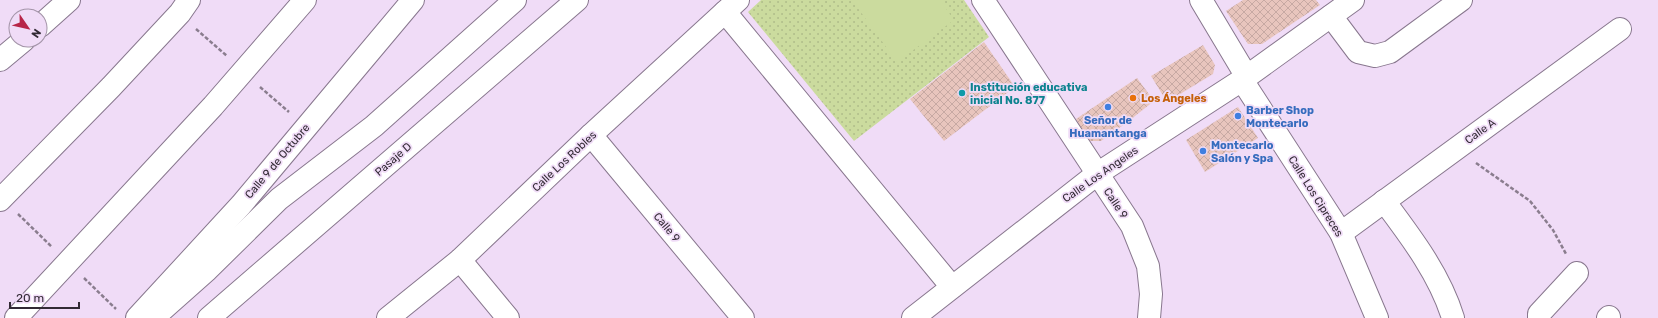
<svg xmlns="http://www.w3.org/2000/svg" width="1658" height="318" viewBox="0 0 1658 318" font-family="Rubik,sans-serif">
<style>
.park{fill:url(#park-dots)}
.pitch{fill:#cbdb9e}
.building{fill:url(#building-cross-hatch)}
.lines{fill:none;stroke-linecap:round;stroke-linejoin:round}
.minor-casing{stroke:#88778e;stroke-width:24}
.path{stroke:#8a7d8e;stroke-width:2.5;stroke-dasharray:4 2;stroke-linecap:butt}
.minor{stroke:#fff;stroke-width:22}
.culture-dot{fill:#0f9aa8;stroke:#f0dcf7;stroke-width:1.5}
.food-dot{fill:#e8710a;stroke:#f0dcf7;stroke-width:1.5}
.shop-dot{fill:#3f7fe0;stroke:#f0dcf7;stroke-width:1.5}
.labels{text-anchor:middle;stroke-width:3.5;stroke-linejoin:round;paint-order:stroke}
.culture-label{font-size:11px;font-weight:bold;fill:#0d838f;stroke:#f0dcf7;text-anchor:start}
.food-label{font-size:11px;font-weight:bold;fill:#c56008;stroke:#f0dcf7;text-anchor:start}
.shop-label{font-size:11px;font-weight:bold;fill:#366cbe;stroke:#f0dcf7;text-anchor:start}
.street-label{font-size:11px;fill:#322a34;stroke:#f0dcf7}
</style>
<defs>
<pattern id="park-dots" width="8" height="8" patternUnits="userSpaceOnUse"><rect width="8" height="8" fill="#cbdb9e"/><path d="M2 2h.1M6 6h.1" fill="none" stroke="#afbc89" stroke-width="1.8" stroke-linecap="round"/></pattern>
<pattern id="building-cross-hatch" width="8" height="8" patternUnits="userSpaceOnUse"><rect width="8" height="8" fill="#e8c5bd"/><path d="M0 0l8 8M0 8l8-8" fill="none" stroke="#c7a9a3"/></pattern>
</defs>
<rect width="100%" height="100%" fill="#f0dcf7"/>
<polygon class="park" points="761,0 964,0 989,37 854,141 748,12"/>
<polygon class="pitch" points="852,0 940,0 954,20 897,62"/>
<g class="building">
<polygon points="1243,0 1316,0 1320,5 1262,44 1248,44 1226,11"/>
<polygon points="984,42 1015,87 944,141 910,99"/>
<polygon points="1203,45 1215,65 1213,74 1167,102 1151,76"/>
<polygon points="1137,78 1154,101 1130,120 1101,141 1088,141 1076,119"/>
<polygon points="1238,107 1258,138 1205,172 1186,140"/>
</g>
<g class="lines">
<defs>
<g id="minor">
<polyline points="983,0 1132,226 1148,266 1151,294 1149,318"/>
<polyline points="1201,0 1247,77"/>
<polyline points="725,12 952,287"/>
<polyline points="1331,16 1358,52 1375,56 1390,52 1461,0"/>
<polyline points="40,26 69,0"/>
<polyline points="0,60 24,40"/>
<polyline points="1242,80 1341,233 1377,318"/>
<polyline points="591,135 743,318"/>
<polyline points="0,200 111,87 180,13 189,0"/>
<path d="M1384,201C1411,237 1440,275 1453,318"/>
<polyline points="1341,233 1620,29"/>
<polyline points="460,260 508,318"/>
<polyline points="16,318 213,106 305,0"/>
<polyline points="137,318 241,205 413,0"/>
<polyline points="153,318 207,270 279,199 374,126 515,0"/>
<polyline points="209,318 577,0"/>
<polyline points="388,318 460,260 591,135 738,0"/>
<polyline points="913,318 1097,174 1242,80 1353,0"/>
<polyline points="1539,318 1539,314 1577,273"/>
<polyline points="1608,318 1609,317"/>
</g>
</defs>
<use href="#minor" class="minor-casing"/>
<g class="path">
<polyline points="196,29 227,56"/>
<polyline points="260,87 289,112"/>
<polyline points="1476,163 1530,201 1553,230 1566,254"/>
<polyline points="18,214 52,247"/>
<polyline points="84,278 116,309"/>
</g>
<use href="#minor" class="minor"/>
</g>
<circle class="culture-dot" cx="962" cy="93" r="4"/>
<circle class="food-dot" cx="1133" cy="98" r="4"/>
<g class="shop-dot">
<circle cx="1108" cy="107" r="4"/>
<circle cx="1238" cy="116" r="4"/>
<circle cx="1203" cy="151" r="4"/>
</g>
<g class="labels">
<g class="culture-label">
<text x="970" y="91">Institución educativa<tspan x="970" dy="13">inicial No. 877</tspan></text>
</g>
<g class="food-label">
<text x="1141" y="102">Los Ángeles</text>
</g>
<g class="shop-label">
<text x="1246" y="114">Barber Shop<tspan x="1246" dy="13">Montecarlo</tspan></text>
<text x="1108" y="124" text-anchor="middle">Señor de<tspan x="1108" dy="13">Huamantanga</tspan></text>
<text x="1211" y="149">Montecarlo<tspan x="1211" dy="13">Salón y Spa</tspan></text>
</g>
<g class="street-label">
<text transform="translate(1480 131) rotate(-36)" y="4">Calle A</text>
<text transform="translate(393 159) rotate(-41)" y="4">Pasaje D</text>
<text transform="translate(277 161) rotate(-50)" y="4">Calle 9 de Octubre</text>
<text transform="translate(564 161) rotate(-43)" y="4">Calle Los Robles</text>
<text transform="translate(1100 174) rotate(-35)" y="4">Calle Los Angeles</text>
<text transform="translate(1316 196) rotate(58)" y="4">Calle Los Cipreces</text>
<text transform="translate(1116 203) rotate(56)" y="4">Calle 9</text>
<text transform="translate(667 227) rotate(50)" y="4">Calle 9</text>
</g>
</g>
<g transform="translate(28 28) rotate(124)"><circle r="19" fill="#f0dcf7" stroke="#a495a9"/>
<path d="M0-3L7 15L0 10L-7 15Z" fill="#b72548"/>
<text y="-6" font-size="11" font-weight="bold" text-anchor="middle" fill="#322a34">N</text>
</g>
<path d="M10 302v6h69v-6" fill="none" stroke="#322a34" stroke-width="2"/>
<text x="16" y="302" font-size="12" fill="#322a34" stroke="#f0dcf7" stroke-width="3" paint-order="stroke">20 m</text>
</svg>
